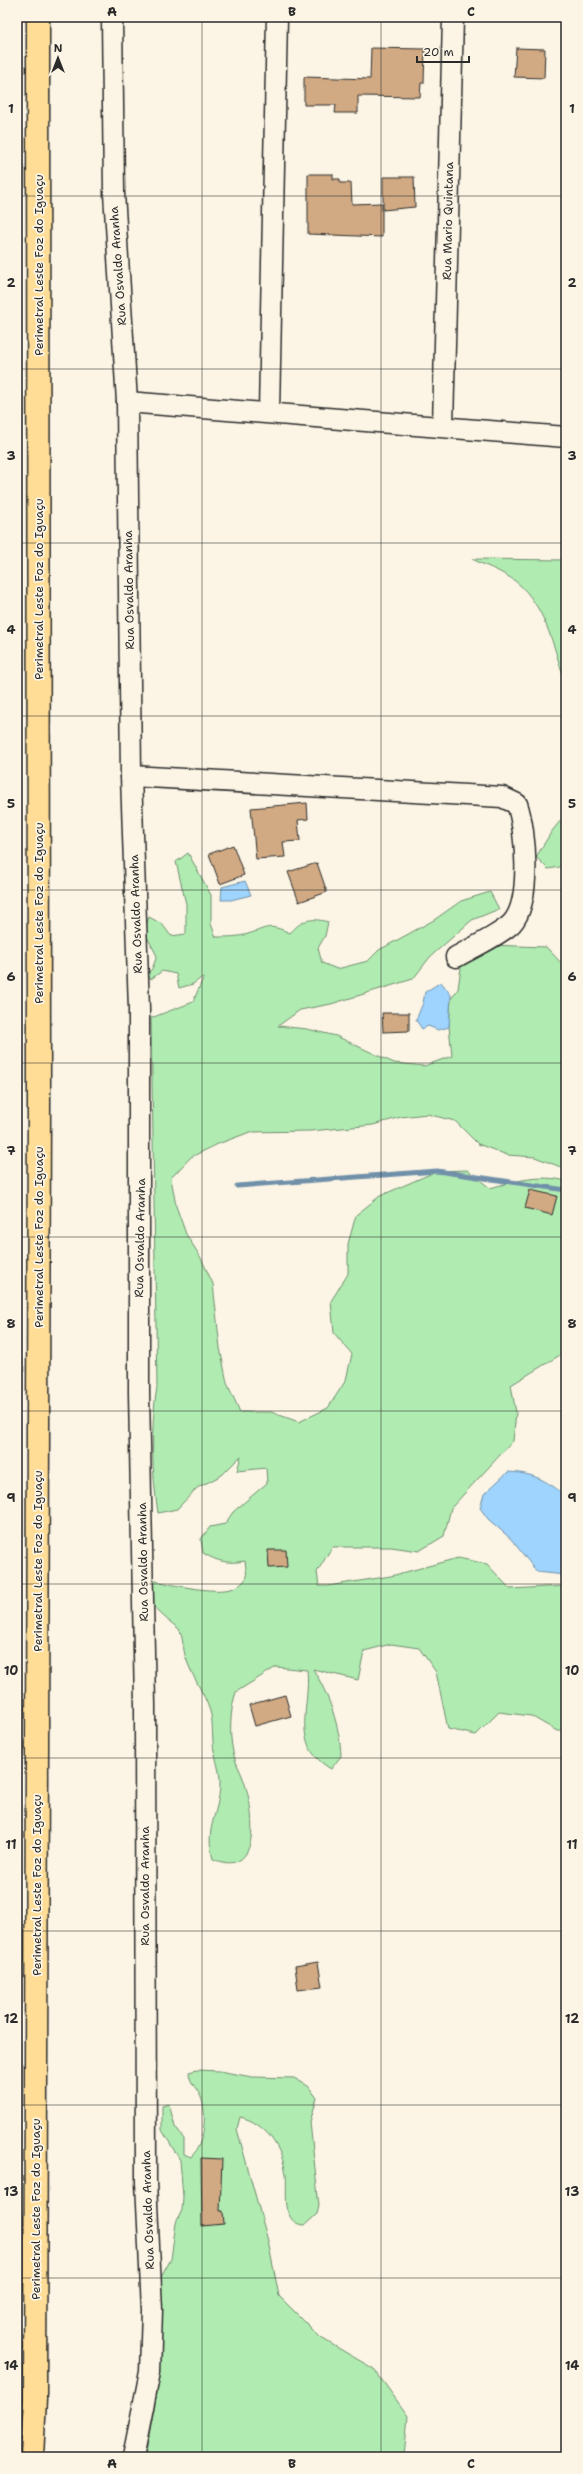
<svg xmlns="http://www.w3.org/2000/svg" width="583" height="2474" viewBox="0 0 583 2474" font-family="'Shantell Sans',sans-serif">
<style>
.green{fill:#b0ecb1;stroke:#6e8c6e}
.water{fill:#9ed4fd;stroke:#7090a9}
.lines{fill:none;stroke-linecap:round;stroke-linejoin:round}
.stream{stroke:#7090a9;stroke-width:5}
.building{fill:#d1aa83;stroke:#2b2b2b}
.minor-casing{stroke:#2b2b2b;stroke-width:23}
.highway-casing{stroke:#2b2b2b;stroke-width:25}
.minor{stroke:#fcf5e5;stroke-width:20}
.highway{stroke:#ffdd96;stroke-width:22}
.grid{fill:none;stroke:#2b2b2b;stroke-width:1;stroke-opacity:0.55}
.labels{text-anchor:middle;stroke-width:3.5;stroke-linejoin:round;paint-order:stroke}
.street-label{font-size:12px;fill:#2b2b2b;stroke:#fcf5e5}
.neatline{fill:none;stroke:#2b2b2b;stroke-width:1.5}
.grid-label{font-size:13px;text-anchor:middle;font-weight:bold;fill:#2b2b2b}
</style>
<rect width="100%" height="100%" fill="#fcf5e5"/>
<filter id="ink" filterUnits="userSpaceOnUse"><feTurbulence type="fractalNoise" baseFrequency=".025" numOctaves="2"/><feDisplacementMap in="SourceGraphic" scale="8" xChannelSelector="R" yChannelSelector="G"/><feConvolveMatrix kernelMatrix="1 2 1 2 8 2 1 2 1" color-interpolation-filters="sRGB"/></filter>
<g filter="url(#ink)">
<g class="green">
<path d="M472,559L566,560V684C554,650 548,613 521,586C509,574 488,567 472,559Z"/>
<polygon points="566,814 566,866 548,869 536,857 552,831"/>
<path d="M188,853L211,895V924L216,937C227,937 238,937 248,934C268,928 268,923 290,933C302,920 310,917 328,922L325,936L318,948L322,963L337,969L368,961L379,950L434,920L461,901L490,892L499,909L472,920L430,957L413,979L331,1004L300,1010L278,1026L307,1029L336,1036L394,1063L424,1066L452,1056L449,1027L451,999L458,989L462,960L487,945L546,947L566,968V1169L535,1157L507,1155L478,1144L455,1121L427,1114L401,1117L373,1125L311,1131L250,1132L218,1144L191,1157L171,1178L176,1206L186,1234L201,1258L213,1284L220,1348L227,1383L240,1412H271L299,1422L328,1408L346,1380L352,1354L334,1333L331,1301L348,1274V1244L356,1215L380,1196L437,1171L467,1170L490,1188C515,1181 540,1174 566,1181V1348L565,1352L511,1385L516,1413L513,1441L451,1508L444,1536L419,1551L391,1547H332L317,1572L319,1586H328L391,1576L458,1558L487,1564L510,1589L566,1586V1731H557L531,1716L499,1712L476,1735L448,1729L436,1672L419,1648L391,1644L364,1651L358,1680L313,1669C329,1695 340,1726 341,1756L331,1769C289,1744 311,1709 307,1670L276,1667L236,1692C230,1710 229,1734 233,1752C235,1763 241,1771 244,1781C254,1809 263,1880 213,1859C204,1828 219,1815 220,1785C221,1769 213,1756 213,1741C212,1730 213,1721 210,1711C204,1692 192,1677 186,1658C183,1651 183,1635 179,1629C176,1626 172,1624 169,1621C153,1608 148,1601 151,1580C170,1584 222,1597 238,1586C242,1584 245,1580 247,1577L245,1561C228,1564 218,1562 203,1553L201,1539L210,1527L225,1524L233,1512L267,1483L266,1468L237,1471L241,1456L222,1475L197,1488L177,1509L158,1513C152,1473 150,1428 157,1387L151,1018L193,1002L204,976L193,984L179,988L176,974L162,971L151,979L147,974L152,969L157,956L144,931L149,917L162,924L171,936L186,934V904L176,862Z"/>
<path d="M197,2070L219,2071L252,2077L294,2078L308,2086L317,2098L310,2122L319,2206L317,2214L305,2225C280,2225 288,2190 286,2174C282,2148 266,2123 240,2117L237,2129L268,2241L279,2296L321,2338L374,2369L408,2416L404,2457H145L158,2387L157,2368L161,2349L159,2281L171,2259L176,2223L182,2210L183,2197L180,2160L162,2130V2106L169,2104L175,2127L184,2139V2154L191,2157C204,2144 207,2117 202,2100C199,2089 189,2084 189,2072Z"/>
</g>
<g class="water">
<polygon points="245,881 251,895 231,900 221,900 222,887"/>
<polygon points="441,982 451,995 449,1027 438,1030 428,1026 422,1029 416,1020 423,1003 425,992"/>
<path d="M508,1472C533,1473 546,1480 566,1496L565,1575L537,1572L511,1539L488,1519L480,1508L484,1494Z"/>
</g>
<g class="lines">
<polyline class="stream" points="237,1186 437,1171 566,1190"/>
</g>
<g class="building">
<polygon points="371,48 425,49 424,83 421,83 420,97 358,96 358,113 335,113 336,105 304,105 304,77 370,79"/>
<polygon points="516,48 545,49 544,78 514,77"/>
<polygon points="308,174 333,174 333,179 340,179 340,183 351,183 352,204 382,203 382,237 308,234"/>
<polygon points="383,177 414,177 415,207 383,210"/>
<polygon points="307,803 308,819 298,820 300,841 283,842 285,857 256,859 251,808"/>
<polygon points="233,845 244,875 220,884 209,854"/>
<polygon points="317,863 327,892 299,902 288,872"/>
<polygon points="382,1013 409,1013 409,1031 383,1032"/>
<polygon points="530,1190 557,1196 552,1215 525,1208"/>
<polygon points="268,1550 286,1550 287,1567 269,1568"/>
<polygon points="285,1695 291,1716 255,1726 249,1705"/>
<polygon points="318,1962 322,1987 298,1990 295,1966"/>
<polygon points="201,2158 222,2159 220,2211 223,2211 224,2224 202,2226"/>
</g>
<g class="lines">
<defs>
<g id="minor">
<polyline points="112,17 114,193 127,402 131,776 139,1009 139,1393 145,1705 146,2182 152,2310 150,2372 133,2457"/>
<polyline points="127,402 566,437"/>
<polyline points="269,412 277,17"/>
<polyline points="443,426 453,17"/>
<path d="M131,776L502,797L517,804C526,830 532,901 512,923C502,934 470,949 456,957"/>
</g>
<polyline id="highway" points="32,2457 35,2399 39,1102 38,17"/>
</defs>
<use href="#minor" class="minor-casing"/>
<use href="#highway" class="highway-casing"/>
<use href="#minor" class="minor"/>
<use href="#highway" class="highway"/>
</g>
</g>
<path class="grid" d="M202,17V2457M381,17V2457M17,196H566M17,369H566M17,543H566M17,716H566M17,890H566M17,1063H566M17,1237H566M17,1411H566M17,1584H566M17,1758H566M17,1931H566M17,2105H566M17,2278H566"/>
<g class="labels">
<g class="street-label">
<text transform="translate(448 221) rotate(-89)" y="4">Rua Mario Quintana</text>
<text transform="translate(39 265) rotate(-90)" y="4">Perimetral Leste Foz do Iguaçu</text>
<text transform="translate(118 266) rotate(-94)" y="4">Rua Osvaldo Aranha</text>
<text transform="translate(39 589) rotate(-90)" y="4">Perimetral Leste Foz do Iguaçu</text>
<text transform="translate(129 590) rotate(-91)" y="4">Rua Osvaldo Aranha</text>
<text transform="translate(39 913) rotate(-90)" y="4">Perimetral Leste Foz do Iguaçu</text>
<text transform="translate(136 914) rotate(-92)" y="4">Rua Osvaldo Aranha</text>
<text transform="translate(39 1237) rotate(-90)" y="4">Perimetral Leste Foz do Iguaçu</text>
<text transform="translate(140 1238) rotate(-89)" y="4">Rua Osvaldo Aranha</text>
<text transform="translate(38 1561) rotate(-90)" y="4">Perimetral Leste Foz do Iguaçu</text>
<text transform="translate(143 1562) rotate(-91)" y="4">Rua Osvaldo Aranha</text>
<text transform="translate(37 1885) rotate(-90)" y="4">Perimetral Leste Foz do Iguaçu</text>
<text transform="translate(145 1886) rotate(-90)" y="4">Rua Osvaldo Aranha</text>
<text transform="translate(36 2209) rotate(-90)" y="4">Perimetral Leste Foz do Iguaçu</text>
<text transform="translate(148 2210) rotate(-92)" y="4">Rua Osvaldo Aranha</text>
</g>
</g>
<rect width="583" height="2474" fill="none" stroke="#fcf5e5" stroke-width="44"/>
<g transform="translate(58 58)" stroke="#fcf5e5" stroke-width="3" paint-order="stroke">
<path d="M0-3L7 15L0 10L-7 15Z" fill="#2b2b2b"/>
<text y="-6" font-size="11" font-weight="bold" text-anchor="middle" fill="#2b2b2b">N</text>
</g>
<path d="M417 56v6h52v-6" fill="none" stroke="#2b2b2b" stroke-width="2"/>
<text x="423" y="56" font-size="12" fill="#2b2b2b" stroke="#fcf5e5" stroke-width="3" paint-order="stroke">20 m</text>
<rect x="22" y="22" width="539" height="2430" class="neatline"/>
<g class="grid-label">
<text x="112" y="16">A</text>
<text x="292" y="16">B</text>
<text x="471" y="16">C</text>
<text x="11" y="113">1</text>
<text x="572" y="113">1</text>
<text x="11" y="287">2</text>
<text x="572" y="287">2</text>
<text x="11" y="460">3</text>
<text x="572" y="460">3</text>
<text x="11" y="634">4</text>
<text x="572" y="634">4</text>
<text x="11" y="808">5</text>
<text x="572" y="808">5</text>
<text x="11" y="981">6</text>
<text x="572" y="981">6</text>
<text x="11" y="1155">7</text>
<text x="572" y="1155">7</text>
<text x="11" y="1328">8</text>
<text x="572" y="1328">8</text>
<text x="11" y="1502">9</text>
<text x="572" y="1502">9</text>
<text x="11" y="1675">10</text>
<text x="572" y="1675">10</text>
<text x="11" y="1849">11</text>
<text x="572" y="1849">11</text>
<text x="11" y="2023">12</text>
<text x="572" y="2023">12</text>
<text x="11" y="2196">13</text>
<text x="572" y="2196">13</text>
<text x="11" y="2370">14</text>
<text x="572" y="2370">14</text>
<text x="112" y="2468">A</text>
<text x="292" y="2468">B</text>
<text x="471" y="2468">C</text>
</g>
</svg>
